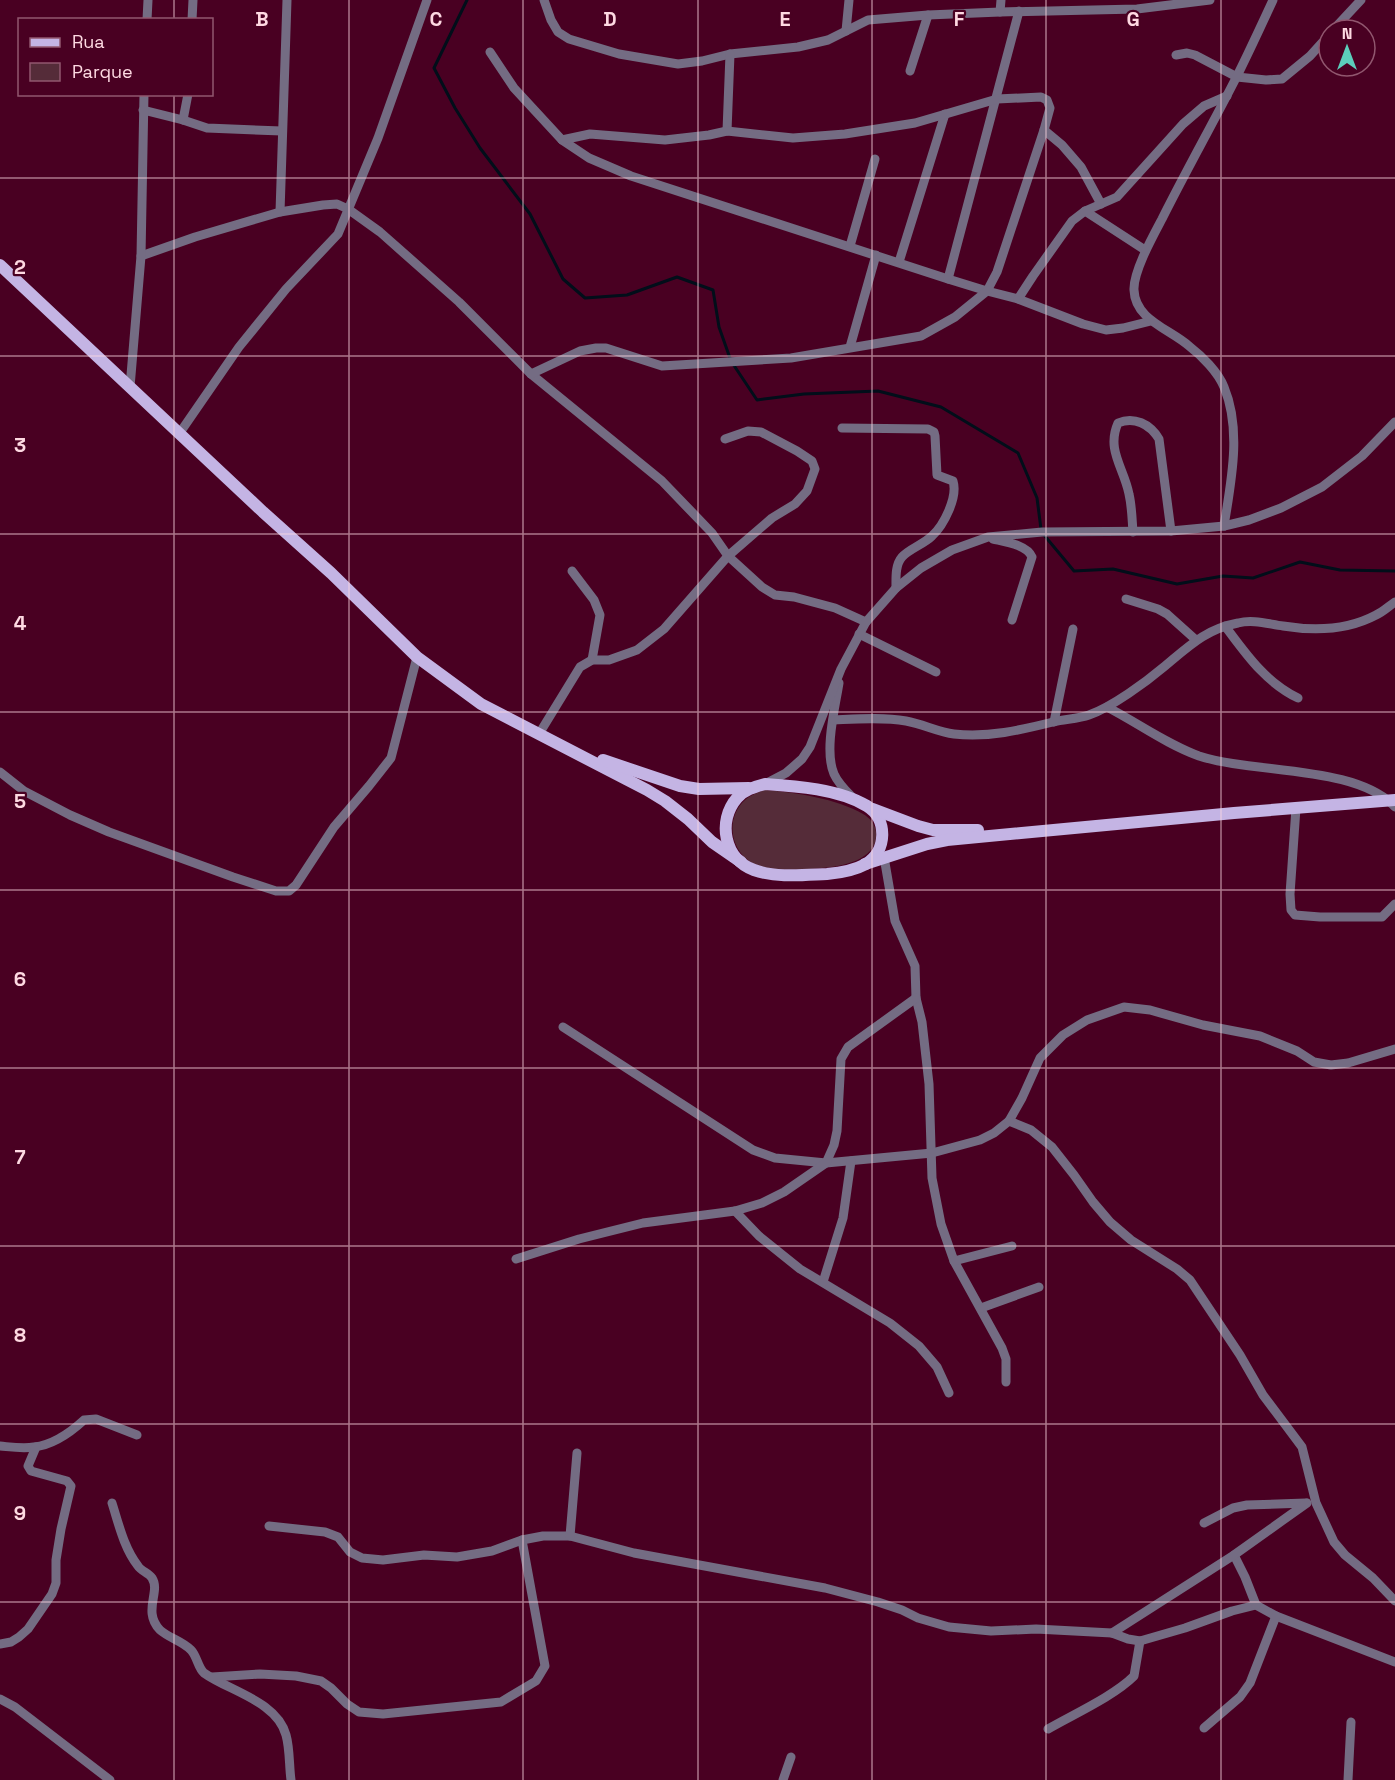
<svg xmlns="http://www.w3.org/2000/svg" width="1395" height="1780" viewBox="0 0 1395 1780" font-family="'Space Grotesk',sans-serif">
<style>
.green{fill:#552c39}
.lines{fill:none;stroke-linecap:round;stroke-linejoin:round}
.stream{stroke:#010e1a;stroke-width:3}
.minor{stroke:#746c83;stroke-width:9}
.major{stroke:#c4b4e4;stroke-width:12}
.grid{fill:none;stroke:#fed9e2;stroke-width:1.5;stroke-opacity:0.55}
.grid-label{font-size:20px;text-anchor:middle;font-weight:bold;fill:#fed9e2;stroke:#490022;stroke-width:4.5;stroke-linejoin:round;paint-order:stroke}
</style>
<rect width="100%" height="100%" fill="#490022"/>
<path class="green" d="M765,790C794,792 838,799 863,814C870,818 875,824 876,832C879,860 841,867 821,868C802,870 769,872 752,863C730,850 725,818 745,800C751,795 757,793 765,790Z"/>
<g class="lines">
<g class="stream">
<polyline points="467,0 434,68 455,108 480,148 530,214 563,279 585,298 627,295 677,277 713,290 719,327 731,361 757,400 804,394 878,391 941,407 1018,453 1037,498 1041,529"/>
<polyline points="1044,535 1074,571 1113,569 1177,584 1223,576 1253,578 1300,562 1340,570 1395,571"/>
</g>
<g class="minor">
<polyline points="544,0 551,20 558,32 569,39 619,54 678,64 702,61 730,54 798,47 828,40 868,20 928,15 1000,12 1137,9 1210,0"/>
<polyline points="1000,12 1001,0"/>
<polyline points="147,20 148,0"/>
<polyline points="192,20 193,0"/>
<polyline points="1333,30 1361,0"/>
<polyline points="846,31 849,0"/>
<polyline points="490,52 514,88 562,140 589,158 631,176 948,279 987,291 1018,299 1083,324 1106,330 1123,328 1151,321"/>
<polyline points="1176,55 1187,53 1195,55 1237,77 1266,80 1282,79 1310,56 1329,35"/>
<polyline points="910,71 928,15"/>
<polyline points="143,110 183,120 207,128 282,131"/>
<polyline points="183,120 188,94"/>
<polyline points="1044,130 1062,145 1081,167 1101,204"/>
<polyline points="727,131 730,54"/>
<polyline points="1085,211 1145,250"/>
<polyline points="280,212 287,0"/>
<polyline points="850,246 875,159"/>
<polyline points="141,256 195,237 280,212 323,205 337,204 348,209 380,232 459,302 531,374 662,481 712,533 728,556 762,587 775,595 794,597 835,608 866,622"/>
<polyline points="899,262 945,114"/>
<polyline points="948,279 1019,11"/>
<polyline points="1018,299 1033,276 1072,221 1085,211 1117,197 1183,124 1204,106 1227,96"/>
<polyline points="850,347 876,255"/>
<polyline points="531,374 580,351 596,348 606,348 662,366 791,358 921,336 955,317 987,291 997,272 1044,130 1050,108 1047,100 1041,97 997,99 915,123 845,134 793,138 727,131 709,135 665,140 590,134 562,140"/>
<polyline points="130,387 141,256 144,94"/>
<path d="M842,428L928,429L934,432L935,436L937,475L953,481C958,497 944,525 932,536C924,544 909,549 902,557C895,565 896,578 896,588"/>
<polyline points="179,434 239,347 286,289 338,234 378,138 427,0"/>
<path d="M1224,526C1231,482 1242,430 1224,387C1218,372 1202,356 1189,346C1170,329 1135,320 1134,290C1133,272 1153,236 1162,219C1186,171 1212,125 1236,78C1249,52 1261,26 1273,0"/>
<path d="M1133,532C1132,520 1132,507 1129,494C1124,468 1106,450 1118,423C1134,416 1150,424 1159,439L1171,531"/>
<path d="M993,539C1006,542 1027,545 1032,557L1012,620"/>
<polyline points="572,571 594,600 600,615 592,660"/>
<polyline points="1126,599 1158,609 1167,614 1196,640"/>
<path d="M1225,626C1246,654 1265,682 1298,698"/>
<polyline points="859,634 936,672"/>
<path d="M839,683C835,708 824,751 834,774C838,783 845,790 852,797"/>
<path d="M1107,707C1138,723 1166,744 1199,756C1255,774 1356,765 1395,807"/>
<path d="M834,720C857,719 883,717 906,721C923,724 938,732 954,734C988,738 1021,730 1053,722C1065,719 1078,719 1089,715C1112,707 1146,682 1165,666C1189,646 1206,629 1238,623C1253,619 1268,624 1283,626C1314,631 1348,630 1376,615C1383,612 1389,606 1395,602"/>
<polyline points="1054,722 1073,629"/>
<polyline points="539,734 580,667 592,660 609,660 637,650 664,629 728,556 772,518 795,504 807,491 815,469 812,461 797,451 761,432 748,431 725,439"/>
<polyline points="0,772 24,791 70,815 109,832 233,877 276,891 289,891 296,885 334,827 369,786 391,758 417,657"/>
<polyline points="765,784 786,773 802,759 810,747 841,669 866,622 896,588 921,568 952,550 988,537 1042,532 1171,531 1224,526 1249,520 1281,508 1322,487 1362,456 1395,422"/>
<polyline points="1296,808 1290,894 1291,910 1295,915 1320,917 1382,917 1395,904"/>
<polyline points="884,857 895,921 915,966 916,998 922,1022 929,1084 932,1178 941,1224 954,1261 1002,1348 1006,1359 1006,1382"/>
<polyline points="563,1027 753,1150 775,1158 826,1163 932,1153 980,1140 994,1133 1009,1121 1022,1098 1040,1058 1063,1035 1087,1020 1124,1007 1150,1010 1203,1025 1260,1036 1297,1051 1314,1062 1331,1065 1348,1063 1395,1049"/>
<polyline points="1009,1121 1031,1130 1052,1147 1074,1175 1093,1202 1110,1222 1131,1240 1177,1269 1190,1280 1240,1355 1263,1395 1302,1447 1316,1503 1334,1542 1345,1555 1373,1578 1395,1601"/>
<polyline points="735,1211 759,1236 800,1269 890,1323 919,1346 937,1367 949,1393"/>
<polyline points="516,1259 579,1239 643,1223 735,1211 762,1203 784,1192 826,1163 834,1145 837,1131 841,1059 848,1047 916,998"/>
<polyline points="954,1261 1012,1246"/>
<polyline points="823,1282 843,1218 851,1161"/>
<polyline points="981,1308 1039,1287"/>
<path d="M0,1446C11,1447 23,1449 34,1447C52,1445 71,1432 84,1420L96,1419L137,1435"/>
<path d="M112,1503C119,1525 124,1548 138,1566C141,1571 149,1573 152,1578C161,1592 142,1611 160,1630C169,1638 182,1641 191,1650C197,1656 198,1668 204,1673C229,1691 277,1701 286,1735C290,1749 289,1766 291,1780"/>
<polyline points="1204,1523 1233,1508 1247,1505 1306,1503"/>
<polyline points="269,1526 325,1532 338,1537 350,1552 362,1558 383,1560 424,1555 457,1557 492,1551 522,1540 543,1536 570,1536 634,1553 825,1588 878,1602 902,1610 918,1618 949,1627 991,1631 1036,1629 1112,1633 1128,1639 1140,1641 1185,1628 1232,1611 1256,1605 1276,1616 1395,1662"/>
<polyline points="570,1536 577,1453"/>
<polyline points="1234,1555 1245,1577 1256,1605"/>
<polyline points="1112,1633 1234,1555 1307,1503"/>
<polyline points="0,1644 11,1642 19,1637 28,1629 52,1594 56,1583 56,1560 61,1529 71,1486 67,1481 31,1471 28,1466 36,1447"/>
<polyline points="212,1677 260,1674 296,1676 321,1681 331,1688 347,1704 359,1712 383,1714 501,1702 536,1681 545,1666 522,1540"/>
<polyline points="0,1699 15,1707 110,1780"/>
<polyline points="1204,1728 1240,1697 1250,1683 1276,1616"/>
<path d="M1048,1729C1074,1714 1114,1696 1134,1676L1140,1641"/>
<polyline points="783,1780 791,1757"/>
<polyline points="1348,1780 1351,1722"/>
</g>
<g class="major">
<polyline points="0,265 263,512 331,573 417,657 481,704 647,790 665,801 688,819 712,842 741,862"/>
<polyline points="603,760 680,786 699,789 749,788"/>
<path d="M765,784C796,786 839,789 867,806C888,819 887,851 866,864C855,870 839,873 827,874C803,875 776,878 754,870C724,859 717,821 737,798C744,790 754,787 765,784Z"/>
<polyline points="873,809 918,826 933,830 978,830"/>
<polyline points="865,864 927,844 947,840 1234,813 1395,800"/>
</g>
</g>
<path class="grid" d="M174,0V20M349,0V1780M523,0V1780M698,0V1780M872,0V1780M1046,0V1780M1221,0V1780M174,94V1780M0,178H1395M0,356H1395M0,534H1395M0,712H1395M0,890H1395M0,1068H1395M0,1246H1395M0,1424H1395M0,1602H1395"/>
<g class="grid-label">
<text x="262" y="26">B</text>
<text x="436" y="26">C</text>
<text x="610" y="26">D</text>
<text x="785" y="26">E</text>
<text x="959" y="26">F</text>
<text x="1133" y="26">G</text>
<text x="20" y="274">2</text>
<text x="20" y="452">3</text>
<text x="20" y="630">4</text>
<text x="20" y="808">5</text>
<text x="20" y="986">6</text>
<text x="20" y="1164">7</text>
<text x="20" y="1342">8</text>
<text x="20" y="1520">9</text>
</g>
<rect x="18" y="18" width="195" height="78" fill="#490022" stroke="#91576f" stroke-width="1.5"/>
<rect x="30" y="38" width="30" height="9" fill="#c4b4e4" stroke="#91576f" stroke-width="1.5"/>
<text x="72" y="48" font-size="18" fill="#fed9e2">Rua</text>
<rect x="30" y="63" width="30" height="18" fill="#552c39" stroke="#91576f" stroke-width="1.5"/>
<text x="72" y="78" font-size="18" fill="#fed9e2">Parque</text>
<g transform="translate(1347 48)"><circle r="28" fill="#490022" stroke="#91576f" stroke-width="1.5"/>
<path d="M0-4.5L10 22L0 15L-10 22Z" fill="#5ccebb"/>
<text y="-9" font-size="16" font-weight="bold" text-anchor="middle" fill="#fed9e2">N</text>
</g>
</svg>
